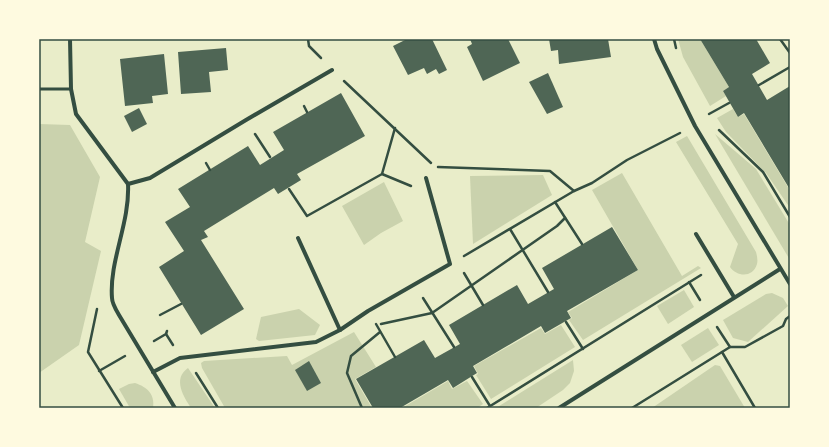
<svg xmlns="http://www.w3.org/2000/svg" width="829" height="447" viewBox="0 0 829 447" font-family="'Titillium Web',sans-serif">
<style>
.green{fill:#cad2ad}
.building{fill:#4f6655}
.lines{fill:none;stroke-linecap:round;stroke-linejoin:round}
.path{stroke:#344e41;stroke-width:2.5}
.service{stroke:#344e41;stroke-width:3}
.minor{stroke:#344e41;stroke-width:4}
.neatline{fill:none;stroke:#344e41;stroke-width:1.5}
</style>
<rect width="100%" height="100%" fill="#e9edc9"/>
<g class="green">
<polygon points="678,39 700,39 729,87 723,91 726,96 710,106 683,57"/>
<polygon points="733,109 738,117 744,114 789,189 790,188 790,208 766,173 726,132 717,118"/>
<polygon points="39,124 70,125 100,177 85,242 101,251 79,345 39,373"/>
<polygon points="715,134 756,169 790,225 790,260"/>
<path d="M687,136L756,252C757,256 758,260 757,264C753,278 737,277 730,267L738,244L676,142Z"/>
<polygon points="622,173 682,276 698,266 701,268 583,340 569,320 572,318 568,312 638,270 592,190"/>
<polygon points="543,175 552,195 473,244 470,176"/>
<polygon points="384,182 403,221 381,233 364,245 342,206"/>
<polygon points="684,290 694,307 668,324 657,306"/>
<polygon points="772,293 783,298 788,306 748,342 733,338 723,320 766,294"/>
<polygon points="299,309 320,325 315,335 259,341 256,339 261,317"/>
<polygon points="561,325 575,347 491,399 476,375 478,374 474,366 541,328 545,334"/>
<polygon points="708,328 719,345 692,362 681,345"/>
<polygon points="354,332 376,367 355,379 372,408 225,408 202,368 201,363 204,361 287,356 292,365"/>
<polygon points="573,360 574,371 570,383 563,390 536,408 496,408"/>
<polygon points="715,365 720,366 745,408 652,408"/>
<path d="M188,368L215,408H191C184,397 172,379 188,368Z"/>
<polygon points="448,381 452,389 467,381 483,404 477,408 402,408"/>
<path d="M135,383C147,387 155,394 153,408H130L119,389L129,384Z"/>
</g>
<g class="building">
<polygon points="407,39 432,39 447,70 439,74 436,69 427,74 424,68 408,75 393,46"/>
<polygon points="470,39 508,39 520,63 483,81 467,47 472,44"/>
<polygon points="549,39 608,39 611,57 559,64 558,50 551,51"/>
<polygon points="700,39 756,39 770,63 752,74 767,100 790,86 790,188 789,188 744,113 738,117 723,91 729,87"/>
<polygon points="226,48 228,70 209,72 211,92 181,94 178,52"/>
<polygon points="164,54 168,94 152,96 153,103 125,106 120,59"/>
<polygon points="548,73 563,107 547,114 529,82"/>
<polygon points="341,93 365,136 297,174 301,180 278,194 274,188 204,231 208,237 201,240 244,309 201,335 159,267 184,251 165,222 190,207 178,189 248,146 260,165 284,150 273,132"/>
<polygon points="139,108 147,124 132,132 124,116"/>
<polygon points="612,227 638,270 567,311 571,318 545,333 541,326 473,366 477,373 453,388 448,380 400,408 373,408 356,379 424,340 435,358 460,344 449,325 517,285 528,304 554,289 542,268"/>
<polygon points="309,361 321,383 307,391 295,370"/>
</g>
<g class="lines">
<g class="path">
<polyline points="308,39 309,46 321,58"/>
<polyline points="674,39 676,48"/>
<polyline points="780,39 790,53"/>
<polyline points="344,81 431,163"/>
<polyline points="759,85 790,67"/>
<polyline points="304,106 307,112"/>
<polyline points="709,114 729,103"/>
<polyline points="719,130 763,172 790,217"/>
<polyline points="255,134 270,157"/>
<polyline points="206,163 210,170"/>
<polyline points="438,167 550,171 574,191"/>
<polyline points="382,174 411,186"/>
<polyline points="289,189 307,216 382,174 395,128"/>
<polyline points="555,202 582,244"/>
<polyline points="510,229 548,292"/>
<polyline points="464,256 574,191 592,183 627,160 680,133"/>
<polyline points="464,273 483,305"/>
<polyline points="689,282 700,300"/>
<polyline points="423,298 454,347"/>
<polyline points="97,309 88,352 123,408"/>
<polyline points="160,315 181,304"/>
<polyline points="566,322 583,349"/>
<polyline points="376,324 395,357"/>
<polyline points="381,324 432,313 557,226 565,218"/>
<polyline points="717,327 730,347"/>
<polyline points="166,334 173,345"/>
<polyline points="154,341 166,334 167,331"/>
<polyline points="722,352 755,408"/>
<polyline points="99,371 125,356"/>
<polyline points="196,373 218,408"/>
<polyline points="472,377 490,406"/>
<polyline points="362,408 347,373 351,356 380,332"/>
<polyline points="487,408 701,275"/>
<polyline points="632,408 722,352 730,347 745,347 783,326 786,319 790,316"/>
</g>
<polyline class="service" points="39,89 71,89"/>
<g class="minor">
<path d="M70,39L71,89L76,114L128,184C130,223 109,261 112,298C112,303 116,310 119,315L175,408"/>
<polyline points="654,39 657,49 695,126 790,284"/>
<polyline points="128,184 150,178 246,120 332,70"/>
<polyline points="696,234 734,297"/>
<polyline points="298,238 340,330"/>
<polyline points="153,372 180,358 316,342 340,330 368,311 450,264 426,178"/>
<polyline points="559,408 780,269"/>
</g>
</g>
<rect width="829" height="447" fill="none" stroke="#fefae0" stroke-width="80"/>
<rect x="40" y="40" width="749" height="367" class="neatline"/>
</svg>
